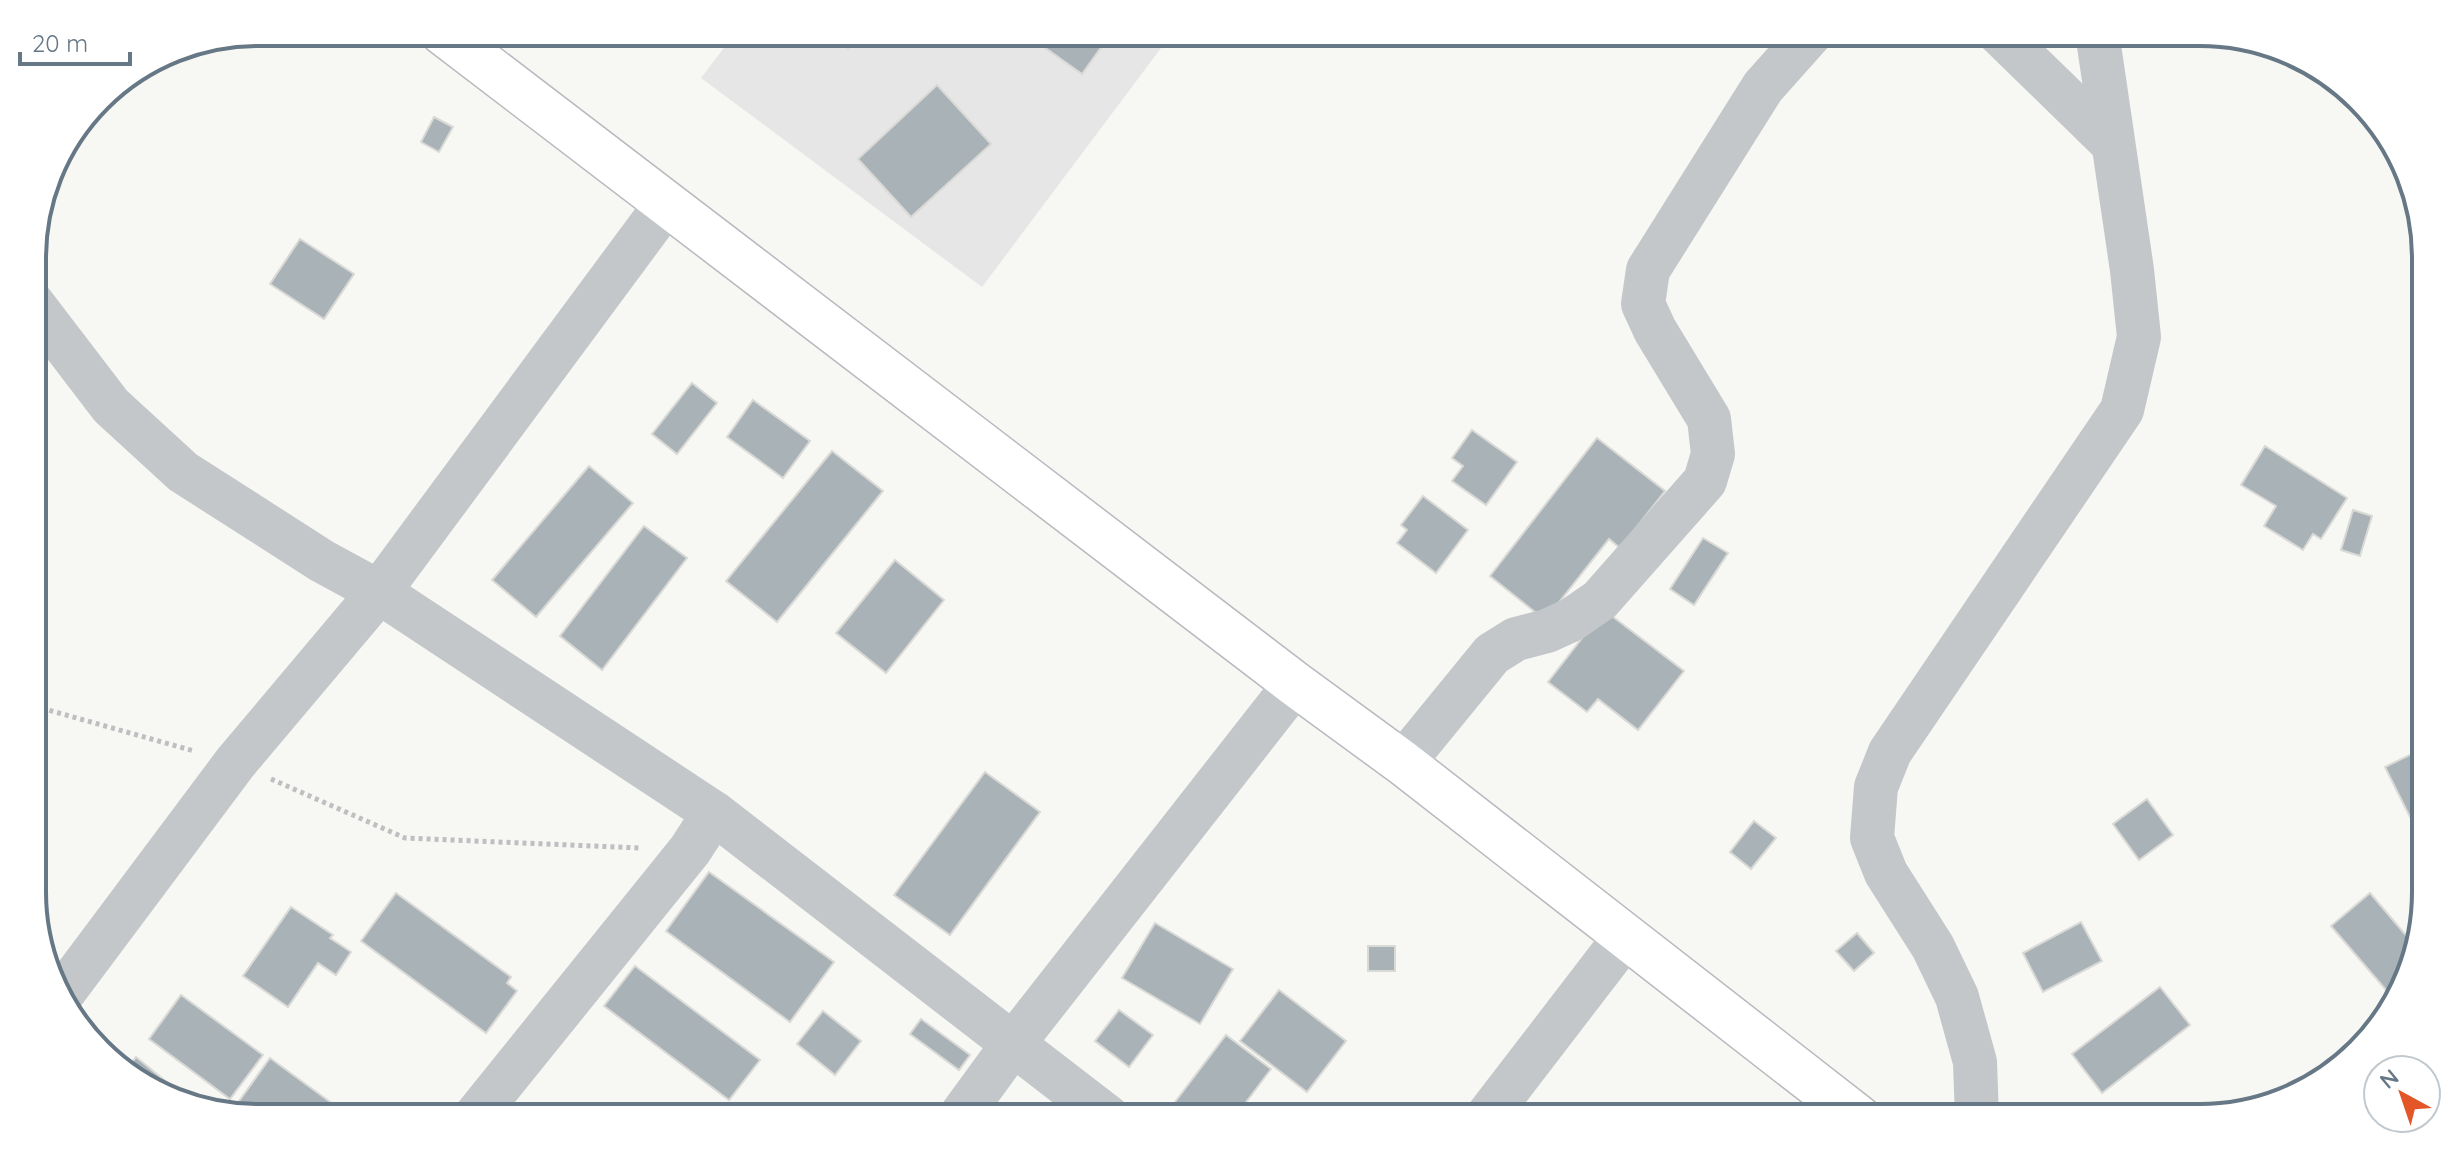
<svg xmlns="http://www.w3.org/2000/svg" width="2458" height="1150" viewBox="0 0 2458 1150" font-family="Quicksand,sans-serif">
<style>
.built{fill:#e5e6e5}
.building{fill:#a9b2b7;stroke:#d9d9d6;stroke-width:2}
.lines{fill:none;stroke-linecap:round;stroke-linejoin:round}
.major-casing{stroke:#b6babe;stroke-width:47}
.path{stroke:#bdbfc1;stroke-width:5;stroke-dasharray:4 4;stroke-linecap:butt}
.minor{stroke:#c3c7ca;stroke-width:44}
.major{stroke:#fff;stroke-width:44}
.rim{fill:none;stroke:#667785;stroke-width:4}
</style>
<rect width="100%" height="100%" fill="#f7f7f4"/>
<polygon class="built" points="736,32 1173,32 982,287 701,78"/>
<g class="building">
<polygon points="829,32 861,32 848,48"/>
<polygon points="1023,32 1112,32 1082,74"/>
<polygon points="937,85 991,144 911,217 858,159"/>
<polygon points="434,117 453,127 439,152 421,142"/>
<polygon points="300,239 354,274 324,319 270,284"/>
<polygon points="692,383 717,403 677,454 652,434"/>
<polygon points="753,400 810,441 783,478 727,437"/>
<polygon points="1472,430 1517,462 1486,505 1452,481 1463,466 1452,458"/>
<polygon points="1597,438 1665,491 1620,548 1609,539 1545,620 1490,576"/>
<polygon points="2265,446 2347,498 2321,539 2313,534 2303,550 2264,526 2276,506 2241,485"/>
<polygon points="832,451 883,491 777,622 726,581"/>
<polygon points="589,466 633,503 536,617 492,580"/>
<polygon points="1423,496 1468,530 1436,573 1397,543 1407,530 1401,525"/>
<polygon points="2353,510 2372,516 2360,556 2341,550"/>
<polygon points="644,526 687,558 602,670 560,636"/>
<polygon points="1703,538 1728,553 1694,605 1670,589"/>
<polygon points="895,560 944,600 886,673 836,633"/>
<polygon points="1604,610 1684,671 1638,730 1598,699 1587,712 1548,682"/>
<polygon points="2426,747 2426,809 2410,817 2385,767"/>
<polygon points="985,772 1040,812 950,935 894,895"/>
<polygon points="2147,799 2173,835 2139,860 2113,824"/>
<polygon points="1754,821 1776,838 1751,869 1730,852"/>
<polygon points="709,872 834,962 790,1022 666,931"/>
<polygon points="396,893 511,977 507,983 517,991 486,1033 361,941"/>
<polygon points="2370,893 2415,946 2409,979 2393,998 2331,926"/>
<polygon points="291,907 333,935 330,938 351,952 336,975 318,963 288,1007 243,976"/>
<polygon points="2081,922 2102,961 2043,992 2023,953"/>
<polygon points="1155,923 1233,969 1200,1024 1122,978"/>
<polygon points="1857,933 1874,953 1854,971 1836,951"/>
<rect x="1368" y="946" width="27" height="25"/>
<polygon points="635,966 760,1060 729,1100 604,1006"/>
<polygon points="2160,987 2190,1025 2102,1093 2072,1054"/>
<polygon points="1279,990 1346,1041 1307,1092 1240,1041"/>
<polygon points="181,995 263,1055 230,1099 149,1039"/>
<polygon points="1119,1010 1153,1035 1129,1067 1095,1041"/>
<polygon points="823,1011 861,1041 835,1075 797,1044"/>
<polygon points="921,1019 970,1055 959,1070 910,1034"/>
<polygon points="1226,1035 1271,1069 1234,1118 1188,1118 1172,1106"/>
<polygon points="136,1057 196,1106 171,1101 128,1068"/>
<polygon points="270,1058 352,1118 258,1118 237,1104"/>
<polygon points="531,1107 548,1118 524,1118"/>
</g>
<g class="lines">
<defs>
<polyline id="major" points="442,32 1295,684 1403,763 1859,1118"/>
</defs>
<use href="#major" class="major-casing"/>
<g class="path">
<polyline points="34,706 194,751"/>
<polyline points="271,779 405,838 640,848"/>
</g>
<g class="minor">
<polyline points="1998,32 2113,144"/>
<polyline points="33,304 111,406 183,472 322,561 379,592 714,813 1109,1118"/>
<polyline points="1403,763 1492,654 1516,639 1547,631 1571,620 1600,600 1705,481 1713,454 1709,419 1655,330 1643,304 1648,270 1763,87 1812,32"/>
<polyline points="63,993 235,763 379,592 666,204"/>
<polyline points="474,1118 690,850 714,813"/>
<polyline points="959,1118 1013,1044 1295,684"/>
<polyline points="1486,1118 1625,937"/>
<polyline points="1977,1118 1975,1062 1957,997 1933,947 1886,873 1872,838 1876,787 1890,752 2122,410 2139,337 2132,270 2097,32"/>
</g>
<use href="#major" class="major"/>
</g>
<path d="M0 0H2458V1150H0ZM258 46H2200A212 212 0 0 1 2412 258V892A212 212 0 0 1 2200 1104H258A212 212 0 0 1 46 892V258A212 212 0 0 1 258 46Z" fill="#fff" fill-rule="evenodd"/>
<path class="rim" d="M258 46H2200A212 212 0 0 1 2412 258V892A212 212 0 0 1 2200 1104H258A212 212 0 0 1 46 892V258A212 212 0 0 1 258 46Z"/>
<g transform="translate(2402 1094) rotate(320)"><circle r="38" fill="#ffffff" stroke="#c2c9ce" stroke-width="2"/>
<path d="M0-6L14 30L0 20L-14 30Z" fill="#e35628"/>
<text y="-12" font-size="22" font-weight="bold" text-anchor="middle" fill="#667785">N</text>
</g>
<path d="M20 52v12h110v-12" fill="none" stroke="#667785" stroke-width="4"/>
<text x="32" y="52" font-size="24" fill="#667785" stroke="#ffffff" stroke-width="6" paint-order="stroke">20 m</text>
</svg>
